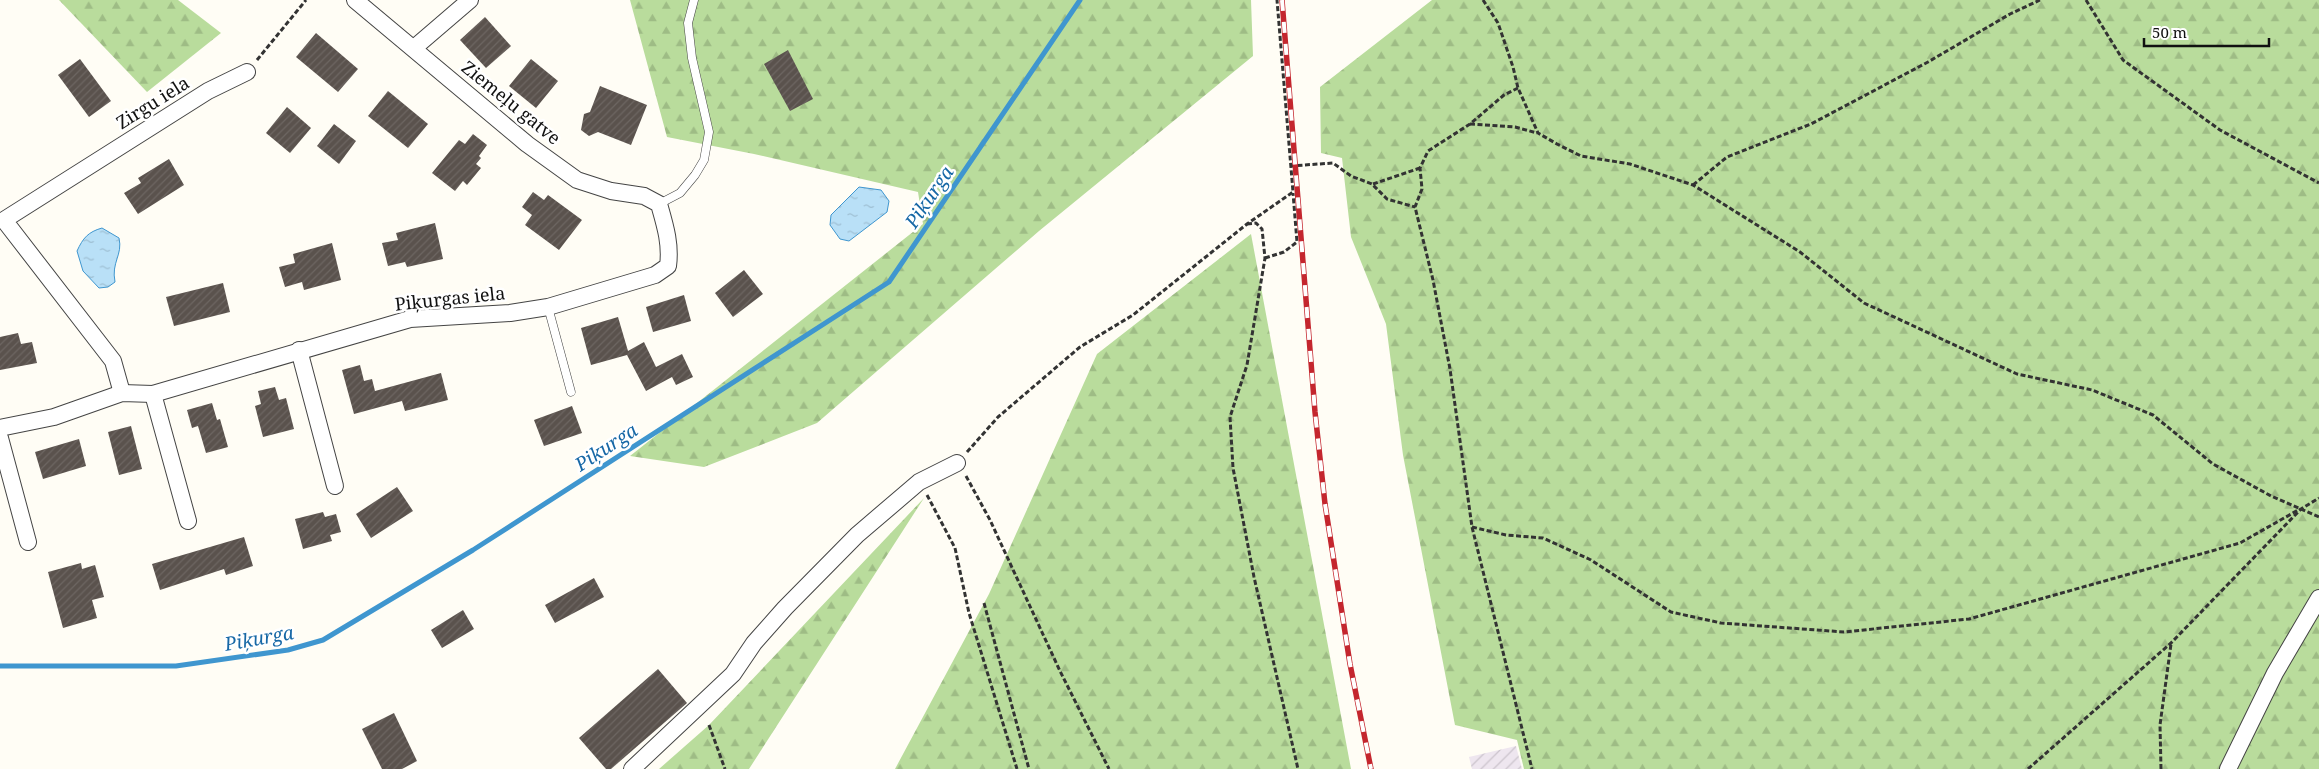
<svg xmlns="http://www.w3.org/2000/svg" width="2319" height="769" viewBox="0 0 2319 769" font-family="'Noto Serif',serif">
<style>
.industrial{fill:url(#industrial-furrows)}
.forest{fill:url(#forest-firs)}
.water{fill:url(#water-ripples);stroke:#3f96cf}
.lines{fill:none;stroke-linecap:round;stroke-linejoin:round}
.stream{stroke:#3f96cf;stroke-width:5}
.building{fill:url(#building-hatch)}
.lane-casing{stroke:#444;stroke-width:9}
.street-casing{stroke:#444;stroke-width:18}
.path{stroke:#333;stroke-width:3;stroke-dasharray:5 2.5;stroke-linecap:butt}
.lane{stroke:#fff;stroke-width:8}
.street{stroke:#fff;stroke-width:16}
.rail-casing{stroke:#c4262e;stroke-width:5.5}
.rail{stroke:#fff;stroke-width:4;stroke-dasharray:11;stroke-linecap:butt}
.labels{text-anchor:middle;stroke-width:5;stroke-linejoin:round;paint-order:stroke}
.street-label{font-size:18px;fill:#111;stroke:#fff}
.water-label{font-size:19px;font-style:italic;fill:#1768a6;stroke:#fff}
</style>
<defs>
<pattern id="industrial-furrows" width="10" height="10" patternUnits="userSpaceOnUse" patternTransform="scale(1.25)"><rect width="10" height="10" fill="#eee6ef"/><path d="M-1 1l2-2M0 10L10 0M9 11l2-2" fill="none" stroke="#cbc4cc"/></pattern>
<pattern id="forest-firs" width="22" height="20" patternUnits="userSpaceOnUse" patternTransform="scale(1.25)"><rect width="22" height="20" fill="#b9dc9c"/><path d="M5 1l3.5 6h-7zM16 11l3.5 6h-7z" fill="#9ebc85"/></pattern>
<pattern id="water-ripples" width="26" height="14" patternUnits="userSpaceOnUse" patternTransform="scale(1.25)"><rect width="26" height="14" fill="#b9e0f7"/><path d="M2 4q2-2 4 0t4 0M15 11q2-2 4 0t4 0" fill="none" stroke="#9ebfd3"/></pattern>
<pattern id="building-hatch" width="6" height="6" patternUnits="userSpaceOnUse" patternTransform="scale(1.25)"><rect width="6" height="6" fill="#5a524d"/><path d="M-1 1l2-2M0 6l6-6M5 7l2-2" fill="none" stroke="#6d6662"/></pattern>
</defs>
<rect width="100%" height="100%" fill="#fffdf5"/>
<polygon class="industrial" points="1516,746 1522,769 1472,769 1469,757"/>
<g class="forest">
<polygon points="59,0 178,0 221,33 147,92"/>
<polygon points="630,0 1251,0 1253,56 1039,231 817,423 704,467 630,456 923,224 918,192 754,154 667,137"/>
<polygon points="1432,0 2319,0 2319,769 1524,769 1517,740 1455,725 1403,455 1386,324 1351,237 1342,158 1321,153 1320,87"/>
<polygon points="1251,234 1351,769 895,769 989,594 1097,354"/>
<polygon points="924,498 749,769 659,769 709,725"/>
</g>
<g class="water">
<polygon points="859,187 881,190 889,201 887,212 849,241 840,239 830,225 831,215"/>
<path d="M102,228L119,238C123,255 111,262 115,282L108,287L99,288L83,271L77,251C83,238 88,232 102,228Z"/>
</g>
<g class="lines">
<polyline class="stream" points="0,666 176,666 288,650 323,640 473,550 889,282 1080,0"/>
</g>
<g class="building">
<polygon points="485,17 511,46 486,68 460,40"/>
<polygon points="316,33 358,69 338,92 296,57"/>
<polygon points="788,50 813,99 790,111 764,64"/>
<polygon points="80,59 111,101 89,117 58,75"/>
<polygon points="531,59 558,81 536,108 509,86"/>
<polygon points="600,86 647,105 631,145 598,132 589,136 581,130 584,114 590,112"/>
<polygon points="388,91 428,124 408,148 368,116"/>
<polygon points="287,107 311,128 290,153 266,133"/>
<polygon points="334,124 356,141 339,164 317,146"/>
<polygon points="473,134 487,145 479,156 481,158 476,164 481,168 467,185 463,181 455,191 432,173 459,140 465,144"/>
<polygon points="169,159 184,185 138,214 124,193 141,183 138,178"/>
<polygon points="533,192 544,200 548,195 582,220 559,250 525,225 532,215 522,207"/>
<polygon points="435,223 443,259 407,267 405,262 388,266 382,243 398,240 396,233"/>
<polygon points="332,243 341,280 304,290 302,282 285,287 279,267 295,263 293,254"/>
<polygon points="744,270 763,294 733,317 715,293"/>
<polygon points="223,283 230,312 174,326 166,297"/>
<polygon points="684,295 691,321 653,332 646,307"/>
<polygon points="618,317 628,351 644,342 656,367 682,354 693,377 676,385 672,377 646,391 627,355 591,365 581,328"/>
<polygon points="18,333 21,344 32,342 37,363 0,370 0,337"/>
<polygon points="360,365 364,381 372,379 375,391 441,373 448,400 405,411 402,401 354,414 342,370"/>
<polygon points="275,387 279,400 286,398 294,429 263,437 255,406 261,404 258,391"/>
<polygon points="212,403 217,420 220,419 228,447 206,453 198,426 192,428 187,410"/>
<polygon points="572,406 582,433 544,446 534,420"/>
<polygon points="131,426 142,469 119,475 108,432"/>
<polygon points="79,439 86,466 43,479 35,452"/>
<polygon points="397,487 413,511 371,538 356,514"/>
<polygon points="323,512 325,517 336,514 341,532 330,535 332,541 303,549 295,519"/>
<polygon points="244,537 253,566 226,575 224,569 160,590 152,564"/>
<polygon points="81,563 82,569 95,565 104,597 92,600 97,618 63,628 48,572"/>
<polygon points="594,578 604,597 555,623 545,605"/>
<polygon points="463,610 474,629 442,648 431,630"/>
<polygon points="658,669 687,703 611,769 606,769 579,738"/>
<polygon points="394,713 417,761 402,769 382,769 362,729"/>
</g>
<g class="lines">
<defs>
<g id="lane">
<polyline points="659,204 680,193 695,175 704,160 709,132 692,58 688,23 694,0"/>
<polyline points="548,307 571,392"/>
</g>
<g id="street">
<polyline points="414,48 470,0"/>
<polyline points="299,350 335,486"/>
<polyline points="122,393 113,361 4,220 208,91 247,72"/>
<polyline points="153,394 188,521"/>
<path d="M0,428L54,417L122,393L153,394L410,319L510,313L548,307L655,275L668,266C671,244 665,225 659,204L644,196L611,191L577,180L527,144L355,0"/>
<polyline points="0,438 28,542"/>
<polyline points="632,769 733,674 754,643 785,608 857,535 919,482 957,463"/>
<polyline points="2228,769 2275,673 2319,598"/>
</g>
</defs>
<use href="#lane" class="lane-casing"/>
<use href="#street" class="street-casing"/>
<g class="path">
<polyline points="1483,0 1498,23 1513,67 1518,88 1538,133 1557,144 1581,156 1630,164 1693,185 1800,252 1864,303 2017,374 2092,390 2153,415 2213,464 2271,496 2319,517"/>
<polyline points="2086,0 2123,60 2220,130 2319,183"/>
<polyline points="257,60 306,0"/>
<polyline points="1518,88 1504,95 1470,124 1428,151 1420,168 1422,189 1415,207 1433,280 1450,369 1472,527 1532,769"/>
<polyline points="1470,124 1515,127 1537,133"/>
<polyline points="1290,166 1333,163 1351,176 1372,184 1387,199 1415,207"/>
<polyline points="1373,184 1420,168"/>
<polyline points="1693,185 1727,157 1811,124 1928,62 2010,14 2040,0"/>
<polyline points="1247,224 1256,223 1262,229 1265,258 1247,365 1230,417 1233,468 1254,577 1298,769"/>
<polyline points="1265,258 1284,252 1297,242 1293,193"/>
<polyline points="967,452 998,417 1080,347 1133,315 1247,224 1293,192 1277,0"/>
<polyline points="966,476 990,520 1060,671 1109,769"/>
<polyline points="927,495 955,548 969,613 1017,769"/>
<polyline points="1472,527 1506,535 1543,538 1591,560 1671,612 1721,623 1844,632 1969,619 2240,543 2300,509"/>
<polyline points="984,603 1029,769"/>
<polyline points="709,725 725,769"/>
<polyline points="2028,769 2171,643 2301,509 2319,498"/>
<polyline points="2161,769 2160,725 2171,644"/>
</g>
<use href="#lane" class="lane"/>
<use href="#street" class="street"/>
<defs>
<polyline id="rail" points="1282,0 1315,412 1325,504 1350,664 1371,769"/>
</defs>
<use href="#rail" class="rail-casing"/>
<use href="#rail" class="rail"/>
</g>
<g class="labels">
<g class="street-label">
<text transform="translate(153 103) rotate(-32)" y="6">Zirgu iela</text>
<text transform="translate(511 103) rotate(39)" y="6">Ziemeļu gatve</text>
<text transform="translate(450 299) rotate(-6)" y="6">Piķurgas iela</text>
</g>
<g class="water-label">
<text transform="translate(929 197) rotate(-56)" y="7">Piķurga</text>
<text transform="translate(606 447) rotate(-33)" y="7">Piķurga</text>
<text transform="translate(259 638) rotate(-10)" y="7">Piķurga</text>
</g>
</g>
<path d="M2144 38v8h125v-8" fill="none" stroke="#111111" stroke-width="2.5"/>
<text x="2152" y="38" font-size="15" fill="#111111" stroke="#ffffff" stroke-width="4" paint-order="stroke">50 m</text>
</svg>
